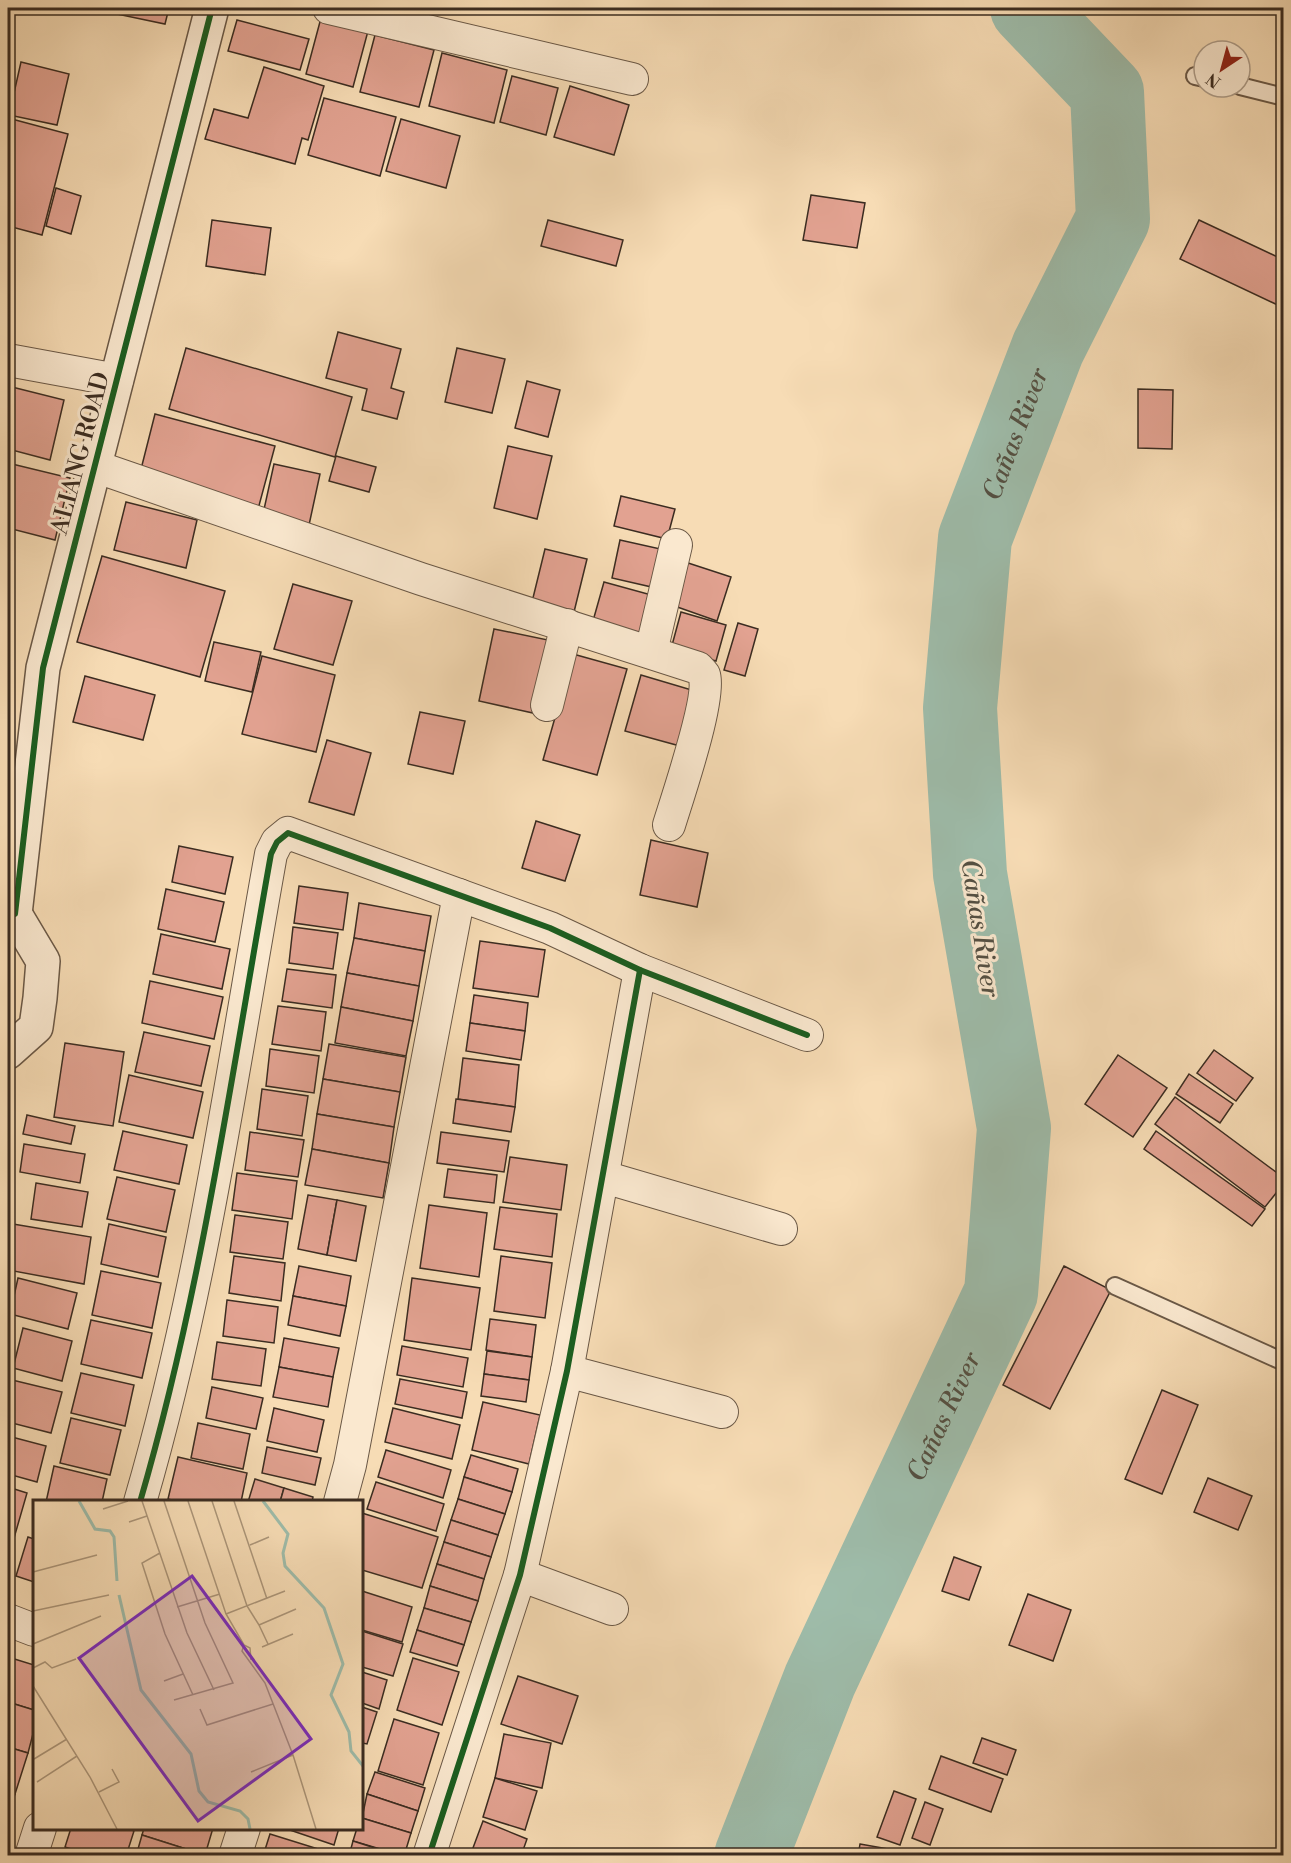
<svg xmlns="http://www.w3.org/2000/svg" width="1291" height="1863" viewBox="0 0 1291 1863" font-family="'Libre Bodoni',serif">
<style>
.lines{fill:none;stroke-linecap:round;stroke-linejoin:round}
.river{stroke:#9ebcaa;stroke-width:74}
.building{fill:#e2a291;stroke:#3b2c21;stroke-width:1.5}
.service-casing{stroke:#6a5846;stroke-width:20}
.minor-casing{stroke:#6a5846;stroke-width:34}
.tertiary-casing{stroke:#6a5846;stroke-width:36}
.service{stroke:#fae8cf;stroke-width:16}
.minor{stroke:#fae8cf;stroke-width:32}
.tertiary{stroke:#fae8cf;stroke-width:33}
.cycleway-casing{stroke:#fae8cf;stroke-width:10}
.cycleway{stroke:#1b5e20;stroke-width:6}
.labels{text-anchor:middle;stroke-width:6;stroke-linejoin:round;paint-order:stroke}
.street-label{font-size:24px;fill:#3b2c21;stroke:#fae8cf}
.water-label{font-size:26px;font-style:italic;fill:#545043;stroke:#fae8cf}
.inset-river{fill:none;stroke:#9ebcaa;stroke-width:3}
.inset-road{fill:none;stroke:#ac967a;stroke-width:1.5}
.view{fill:#7b2cbf;fill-opacity:0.15;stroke:#7b2cbf;stroke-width:3}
.inset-edge{fill:none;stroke:#3b2c21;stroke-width:3}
</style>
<rect width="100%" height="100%" fill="#f7dcb5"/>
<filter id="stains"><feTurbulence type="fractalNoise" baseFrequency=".00333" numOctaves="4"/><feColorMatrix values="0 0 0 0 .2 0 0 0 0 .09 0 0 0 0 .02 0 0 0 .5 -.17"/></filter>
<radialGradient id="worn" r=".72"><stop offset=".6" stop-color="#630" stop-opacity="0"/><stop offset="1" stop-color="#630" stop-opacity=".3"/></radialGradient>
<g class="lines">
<path class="river" id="s1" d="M751,1856L820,1680L1001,1293L1014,1128L970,874L960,708L975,538L1048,348L1113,219L1107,92L1027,8"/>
</g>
<g class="building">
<polygon points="61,8 103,8 102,14"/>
<polygon points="113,8 169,8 165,24 112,13"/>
<polygon points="321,18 368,31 353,87 306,74"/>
<polygon points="237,20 309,39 300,70 228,51"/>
<polygon points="375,35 434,50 419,107 360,92"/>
<polygon points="442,53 507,70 494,123 429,106"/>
<polygon points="21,62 69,74 57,125 9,115"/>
<polygon points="264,67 324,86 308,140 302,138 295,164 205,139 214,109 248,118"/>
<polygon points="512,76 558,88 546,135 500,122"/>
<polygon points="570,86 629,105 614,155 554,137"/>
<polygon points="324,98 396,117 380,176 308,155"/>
<polygon points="8,118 68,134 42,235 8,226"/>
<polygon points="401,119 460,136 446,188 386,171"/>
<polygon points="56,188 81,196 71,234 46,226"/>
<polygon points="811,195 865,203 857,248 803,240"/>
<polygon points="212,220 271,228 265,275 206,266"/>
<polygon points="548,220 623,240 616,266 541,246"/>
<polygon points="1199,220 1284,260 1284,308 1180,259"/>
<polygon points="338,332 401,349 391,388 404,392 397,419 362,410 367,389 326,378"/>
<polygon points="186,348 352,397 335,457 169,409"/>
<polygon points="457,348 505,359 492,413 445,402"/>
<polygon points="527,381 560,390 548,437 515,428"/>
<polygon points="8,386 64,400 50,460 8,449"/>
<polygon points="1138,389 1173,390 1172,449 1138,448"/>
<polygon points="155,414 275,446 257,513 138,481"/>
<polygon points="508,446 552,456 537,519 494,508"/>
<polygon points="336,456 376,467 369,492 329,481"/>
<polygon points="8,463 70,478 55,540 8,528"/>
<polygon points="274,464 320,474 309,525 263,514"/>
<polygon points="621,496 675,509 667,539 614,526"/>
<polygon points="126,502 197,520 186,568 114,550"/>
<polygon points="620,540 665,550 656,588 612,578"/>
<polygon points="545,549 587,559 573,616 531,606"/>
<polygon points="102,556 225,591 200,677 77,642"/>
<polygon points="679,560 731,577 717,621 666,603"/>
<polygon points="604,582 655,596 643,641 591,628"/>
<polygon points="293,584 352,601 333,665 274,649"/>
<polygon points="681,612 726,625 716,661 671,649"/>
<polygon points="738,623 758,629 745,676 724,670"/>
<polygon points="494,629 548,640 533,713 479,701"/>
<polygon points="214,642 261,652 252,692 205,681"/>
<polygon points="573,654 627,669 597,775 543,760"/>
<polygon points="262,656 335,675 316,752 242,734"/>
<polygon points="641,675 695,691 680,746 625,731"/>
<polygon points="85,676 155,695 143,740 73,722"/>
<polygon points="420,712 465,721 453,774 408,764"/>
<polygon points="327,740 371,753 354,815 309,802"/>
<polygon points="536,821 580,835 565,881 522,868"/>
<polygon points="651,840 708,853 697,907 640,895"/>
<polygon points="179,846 233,857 225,894 172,882"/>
<polygon points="299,886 348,893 343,930 294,923"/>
<polygon points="166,889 224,902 215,942 158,929"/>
<polygon points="359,903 431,916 425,951 354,938"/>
<polygon points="293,927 338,933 333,969 289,963"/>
<polygon points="161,934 230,949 222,989 153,974"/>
<polygon points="354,938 425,951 419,986 347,973"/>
<polygon points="480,941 545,950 538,997 473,988"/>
<polygon points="287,969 336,975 332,1008 282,1001"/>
<polygon points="347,973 419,986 413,1021 341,1007"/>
<polygon points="150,981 223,997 214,1039 142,1023"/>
<polygon points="474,995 528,1003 525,1031 470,1023"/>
<polygon points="278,1006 326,1012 321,1051 272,1044"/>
<polygon points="341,1007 413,1021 406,1056 335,1043"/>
<polygon points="470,1023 525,1031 521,1060 466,1051"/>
<polygon points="144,1032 210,1046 201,1086 135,1072"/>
<polygon points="65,1043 124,1052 113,1126 54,1117"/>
<polygon points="329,1044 406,1057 400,1092 323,1079"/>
<polygon points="270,1049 319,1056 314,1093 266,1086"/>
<polygon points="1214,1050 1253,1078 1236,1101 1197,1073"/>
<polygon points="1118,1055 1167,1088 1133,1137 1085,1104"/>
<polygon points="463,1058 519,1065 515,1107 458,1099"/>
<polygon points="1189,1074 1233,1104 1220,1123 1176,1094"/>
<polygon points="129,1075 203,1092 193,1138 119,1122"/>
<polygon points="323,1079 400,1092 394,1127 317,1114"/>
<polygon points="262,1089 308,1096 302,1136 257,1129"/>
<polygon points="1175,1097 1284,1178 1284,1183 1265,1207 1155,1124"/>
<polygon points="456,1099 515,1107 511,1132 453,1123"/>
<polygon points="317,1114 394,1127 389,1163 312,1149"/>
<polygon points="27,1115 75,1126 71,1144 23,1134"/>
<polygon points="123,1131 187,1145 179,1184 114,1170"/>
<polygon points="1156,1131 1265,1209 1252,1226 1144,1149"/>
<polygon points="250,1132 304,1140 298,1177 245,1170"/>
<polygon points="441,1132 509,1141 504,1172 437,1163"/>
<polygon points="24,1144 85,1154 80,1183 20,1172"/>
<polygon points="312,1149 389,1163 383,1198 305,1185"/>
<polygon points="510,1157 567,1165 561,1210 503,1202"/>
<polygon points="448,1169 497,1175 494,1203 444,1197"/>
<polygon points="237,1173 297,1181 292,1219 232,1210"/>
<polygon points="117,1177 175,1190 166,1232 107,1219"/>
<polygon points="36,1183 88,1192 82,1227 31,1219"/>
<polygon points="308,1195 337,1200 327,1255 298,1249"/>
<polygon points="337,1200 366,1206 356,1261 327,1255"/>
<polygon points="429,1205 487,1213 479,1277 420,1268"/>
<polygon points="500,1207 557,1214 552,1257 494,1249"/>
<polygon points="235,1215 288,1222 283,1259 230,1252"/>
<polygon points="13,1224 91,1237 84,1284 8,1270"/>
<polygon points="109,1224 166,1237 158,1277 101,1264"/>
<polygon points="234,1256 285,1263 281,1301 229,1293"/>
<polygon points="501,1256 552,1263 545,1318 494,1311"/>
<polygon points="299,1266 351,1276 346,1306 293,1296"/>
<polygon points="1064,1266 1111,1290 1050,1409 1003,1385"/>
<polygon points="101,1271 161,1283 152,1328 92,1315"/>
<polygon points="18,1278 77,1293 68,1329 10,1314"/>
<polygon points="412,1278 480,1288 471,1350 404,1340"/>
<polygon points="293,1296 346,1306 340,1336 288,1325"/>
<polygon points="227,1300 278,1307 274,1343 223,1336"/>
<polygon points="490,1319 536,1325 532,1357 486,1350"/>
<polygon points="91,1320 152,1333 142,1378 81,1364"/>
<polygon points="23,1328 72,1341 62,1381 13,1368"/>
<polygon points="284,1338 339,1348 333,1377 279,1367"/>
<polygon points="217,1342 266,1349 261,1386 212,1379"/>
<polygon points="402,1346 468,1358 463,1387 397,1375"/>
<polygon points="487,1351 532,1357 529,1380 484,1374"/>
<polygon points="279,1367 333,1377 328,1407 273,1397"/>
<polygon points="81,1373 134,1385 125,1426 71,1413"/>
<polygon points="484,1374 529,1380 526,1402 481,1396"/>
<polygon points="8,1379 62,1392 51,1433 8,1422"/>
<polygon points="400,1379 467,1392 462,1418 395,1404"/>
<polygon points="212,1387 263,1398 256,1429 206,1418"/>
<polygon points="1162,1390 1198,1405 1162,1494 1125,1479"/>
<polygon points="483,1402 540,1415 529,1464 472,1450"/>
<polygon points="274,1408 324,1420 317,1452 267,1441"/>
<polygon points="393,1408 460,1425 452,1459 385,1442"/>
<polygon points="71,1418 121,1430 110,1475 60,1463"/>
<polygon points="198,1423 250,1434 243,1469 191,1458"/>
<polygon points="8,1436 46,1446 37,1482 8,1474"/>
<polygon points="267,1447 321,1458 315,1485 262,1473"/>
<polygon points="386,1450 451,1470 443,1498 378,1477"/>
<polygon points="471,1455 518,1469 512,1492 464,1477"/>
<polygon points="178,1457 247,1473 241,1502 179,1502 168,1499"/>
<polygon points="54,1466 107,1479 102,1502 46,1502"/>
<polygon points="464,1477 512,1492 505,1514 458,1499"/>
<polygon points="1208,1478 1252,1496 1238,1530 1194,1512"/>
<polygon points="255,1479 284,1488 280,1502 248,1502"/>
<polygon points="376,1482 444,1504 436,1531 367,1509"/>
<polygon points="8,1487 27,1493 12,1545 8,1544"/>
<polygon points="284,1488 313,1497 312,1502 280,1502"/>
<polygon points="458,1499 505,1514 498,1535 451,1520"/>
<polygon points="362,1513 438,1537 422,1588 362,1570"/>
<polygon points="451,1520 498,1535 491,1557 444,1542"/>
<polygon points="28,1537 34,1539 34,1582 16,1576"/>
<polygon points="444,1542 491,1557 484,1579 437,1564"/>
<polygon points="954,1557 981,1567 969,1600 942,1591"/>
<polygon points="437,1564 484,1579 478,1601 430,1586"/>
<polygon points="430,1586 478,1601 471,1622 424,1608"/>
<polygon points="362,1591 412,1607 402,1642 362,1630"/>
<polygon points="1028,1594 1071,1610 1053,1661 1009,1645"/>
<polygon points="424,1608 471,1622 464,1645 417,1630"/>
<polygon points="417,1630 464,1645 457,1666 410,1652"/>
<polygon points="362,1631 403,1644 393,1676 362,1667"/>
<polygon points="8,1657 34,1665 34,1710 8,1702"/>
<polygon points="413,1658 459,1672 442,1725 397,1710"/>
<polygon points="362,1672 387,1680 379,1709 362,1703"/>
<polygon points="518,1676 578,1696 562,1744 501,1724"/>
<polygon points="8,1702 34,1710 34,1730 28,1753 8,1747"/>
<polygon points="362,1707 377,1712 367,1744 362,1743"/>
<polygon points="394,1719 439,1733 423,1785 378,1771"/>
<polygon points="504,1734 551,1743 542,1788 495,1778"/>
<polygon points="982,1738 1016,1750 1007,1775 973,1763"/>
<polygon points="8,1747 28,1753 15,1794 8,1792"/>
<polygon points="941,1756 1003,1779 991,1812 929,1789"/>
<polygon points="375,1772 425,1788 418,1811 367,1794"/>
<polygon points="495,1778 537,1791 525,1830 483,1817"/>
<polygon points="894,1791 916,1799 900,1845 877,1837"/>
<polygon points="8,1792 15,1794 8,1818"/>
<polygon points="367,1794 418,1811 411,1833 362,1818"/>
<polygon points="925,1802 943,1809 930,1845 912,1838"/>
<polygon points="362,1818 411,1833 404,1856 353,1841 357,1828 362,1828"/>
<polygon points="483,1821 527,1839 521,1856 470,1856"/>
<polygon points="71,1828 127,1828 134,1831 126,1856 92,1856 65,1847"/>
<polygon points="144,1828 213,1828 205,1855 142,1835"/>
<polygon points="284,1828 339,1828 334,1845"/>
<polygon points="270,1834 331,1853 330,1856 263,1856"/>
<polygon points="142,1835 205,1855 205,1856 136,1856"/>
<polygon points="353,1841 400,1856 349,1856"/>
<polygon points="860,1844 900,1851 899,1856 858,1856"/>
</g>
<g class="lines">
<defs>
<g id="service">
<polyline points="1195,76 1204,78"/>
<polyline points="1240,86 1284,97"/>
<polyline points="1115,1286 1284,1362"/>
</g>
<g id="minor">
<polyline points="329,8 632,79"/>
<polyline points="8,360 117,380"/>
<path d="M94,466L421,579L698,668C700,670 702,672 704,675C712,696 677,799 669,825"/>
<polyline points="651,652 676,545"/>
<polyline points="547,705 567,625"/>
<polyline points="604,1177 781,1229"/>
<polyline points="567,1371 722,1412"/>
<path d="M140,1502C202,1290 232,1071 271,854L277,842L288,833L550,928L640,970L807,1035"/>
<polyline points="340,1502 350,1465 459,895"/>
<polyline points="520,1575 612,1609"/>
<polyline points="8,1620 34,1630"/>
<polyline points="31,1856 40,1828"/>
<polyline points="235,1856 244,1828"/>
<polyline points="429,1856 520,1575 567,1371 640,970"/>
</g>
<g id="tertiary">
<polyline points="15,914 43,668 212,8"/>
<polyline points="8,1052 36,1027 40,998 43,961 15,914"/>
</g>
</defs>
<use href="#service" class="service-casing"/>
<use href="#minor" class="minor-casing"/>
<use href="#tertiary" class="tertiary-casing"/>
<use href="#service" class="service"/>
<use href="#minor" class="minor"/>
<use href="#tertiary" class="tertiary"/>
<defs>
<g id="cycleway">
<polyline points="15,914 43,668 212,8"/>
<path d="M140,1502C202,1290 232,1071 271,854L277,842L288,833L550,928L640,970L807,1035"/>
<polyline points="429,1856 520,1575 567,1371 640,970"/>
</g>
</defs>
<use href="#cycleway" class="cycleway-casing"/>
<use href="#cycleway" class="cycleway"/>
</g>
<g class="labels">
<g class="street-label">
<text transform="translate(80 453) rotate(-75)" y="8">ALIANG ROAD</text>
</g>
<g class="water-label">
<text dy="9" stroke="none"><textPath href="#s1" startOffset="1488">Cañas River</textPath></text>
<text transform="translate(981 928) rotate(81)" y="9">Cañas River</text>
<text dy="9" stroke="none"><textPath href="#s1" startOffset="480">Cañas River</textPath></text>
</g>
</g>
<g transform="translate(33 1500)">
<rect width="330" height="330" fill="#f7dcb5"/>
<path class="inset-river" d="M46,1L62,29L77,31L81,37L84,81M230,1L255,34L250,53L252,66L291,108L310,164L298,195L316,232L318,251L330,266M86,95L108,190L158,254L166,291L175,302L207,311L215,319L217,329"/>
<path class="inset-road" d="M109,1L154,133L181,190M131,1L172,123L200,183L141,200M155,1L193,114L211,145L217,148L218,160M179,1L214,106L226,125L263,109M201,1L234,99M70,9L95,1M96,22L114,16M217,45L236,37M127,53L109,63L132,134L160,195M0,72L64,55M144,107L187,94M0,111L76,95M193,114L252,91M226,125L235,144M0,144L68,116M211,145L209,151L232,183L260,255L283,329M229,147L260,134M0,168L12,162L19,168L43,159M131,181L150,174M0,186L57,277L84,329M167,209L174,225L240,204M1,259L34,239M218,272L260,255M4,282L44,256M66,292L86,282L79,269"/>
<path class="view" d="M159,76L278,239L165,321L46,158Z"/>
<rect width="330" height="330" class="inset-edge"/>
</g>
<rect width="1291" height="1863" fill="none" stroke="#f7dcb5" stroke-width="30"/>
<rect x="9" y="9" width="1273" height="1845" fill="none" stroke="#3b2c21" stroke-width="3"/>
<rect x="15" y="15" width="1261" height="1833" fill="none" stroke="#3b2c21" stroke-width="1.5"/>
<g transform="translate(1222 69) rotate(216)"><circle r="28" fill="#fae8cf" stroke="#ae9d89" stroke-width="1.5"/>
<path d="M0-4.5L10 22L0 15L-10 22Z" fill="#8f2418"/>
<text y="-9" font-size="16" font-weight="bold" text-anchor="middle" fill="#3b2c21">N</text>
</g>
<rect width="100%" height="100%" filter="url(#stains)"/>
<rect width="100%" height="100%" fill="url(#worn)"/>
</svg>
